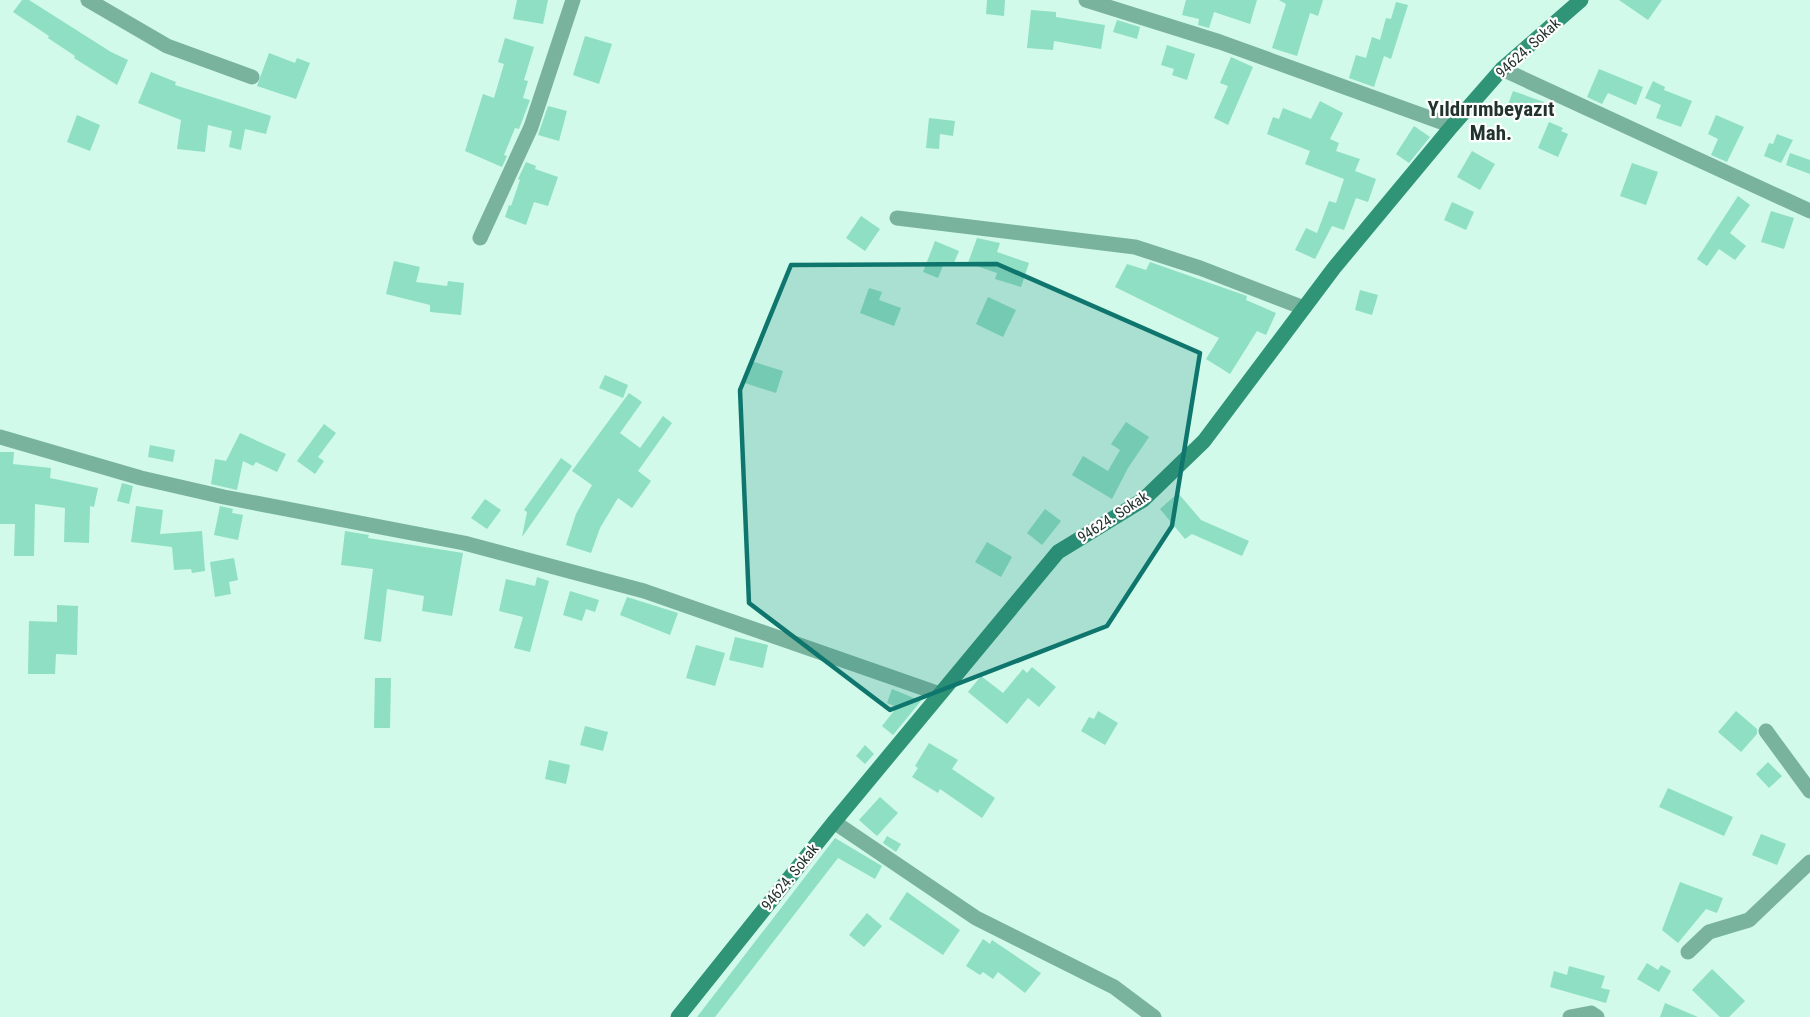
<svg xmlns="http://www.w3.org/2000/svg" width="1810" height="1017" viewBox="0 0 1810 1017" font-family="'Roboto Condensed',sans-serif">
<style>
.building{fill:#8edfc3}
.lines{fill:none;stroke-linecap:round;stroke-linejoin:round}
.street{stroke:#79b39e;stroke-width:15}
.secondary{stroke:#309477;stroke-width:15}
.marked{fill:#0f766e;fill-opacity:0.2;stroke:#0f766e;stroke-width:4.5;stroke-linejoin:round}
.labels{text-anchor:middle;stroke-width:4.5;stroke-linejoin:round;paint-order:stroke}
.street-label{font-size:15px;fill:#22332d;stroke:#fff}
.district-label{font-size:21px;font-weight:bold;fill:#22332d;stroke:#fff}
</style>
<rect width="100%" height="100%" fill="#d1faea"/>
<g class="building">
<polygon points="22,0 29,0 111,52 128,60 117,85 74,58 75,56 48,38 49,36 13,12"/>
<polygon points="517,0 548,0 543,24 513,19"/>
<polygon points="987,0 1005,0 1004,16 986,14"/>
<polygon points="1186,0 1257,0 1250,24 1214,12 1209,28 1198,25 1199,19 1182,15"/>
<polygon points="1279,0 1323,0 1318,16 1310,13 1297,56 1272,48 1286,4"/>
<polygon points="1619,0 1662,0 1648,20"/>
<polygon points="1396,2 1408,5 1391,59 1384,56 1374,87 1349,78 1356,55 1366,58 1372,37 1380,40 1386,18 1391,19"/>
<polygon points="1031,10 1056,12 1056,17 1105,25 1101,49 1054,41 1053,50 1027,48"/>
<polygon points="1117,20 1140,27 1137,39 1113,32"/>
<polygon points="585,36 612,44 599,84 573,75"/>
<polygon points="505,38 534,47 524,80 528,81 523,98 530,100 519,129 515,128 504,155 507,156 502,167 465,151 483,94 494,98 504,64 498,62"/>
<polygon points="1167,45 1195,54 1187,80 1172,75 1174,69 1161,65"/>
<polygon points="269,53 295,63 297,58 310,63 296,99 257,86"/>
<polygon points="1231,57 1253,67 1228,125 1214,118 1228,86 1220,83"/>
<polygon points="1599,69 1643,87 1636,105 1608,93 1602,104 1587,97"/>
<polygon points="151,72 176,82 175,85 271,116 266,134 245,129 241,150 229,147 232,131 208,125 205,152 177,149 181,120 138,103"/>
<polygon points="1653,81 1665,87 1664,90 1692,101 1681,127 1656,118 1661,105 1645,98"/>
<polygon points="1513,91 1544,102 1538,118 1507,107"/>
<polygon points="1320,101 1343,113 1330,139 1339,143 1336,151 1360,159 1355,171 1376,179 1368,202 1356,198 1344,230 1332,226 1315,259 1295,250 1306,228 1317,233 1329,201 1336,203 1344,179 1305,164 1310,151 1267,134 1273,117 1279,119 1283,108 1311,119"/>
<polygon points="548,106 567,111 559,141 538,135"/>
<polygon points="77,115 100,125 90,151 67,142"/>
<polygon points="1716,115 1744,127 1727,162 1711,155 1718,139 1708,134"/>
<polygon points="929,118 955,121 953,136 940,134 939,149 926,148"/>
<polygon points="1549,122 1563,128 1561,131 1568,134 1558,157 1538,148"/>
<polygon points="1414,126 1430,137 1409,163 1396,154"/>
<polygon points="1777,134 1793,140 1781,163 1764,156 1769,143 1773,144"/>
<polygon points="1472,151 1495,164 1480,190 1457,177"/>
<polygon points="1790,153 1810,160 1810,174 1786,165"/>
<polygon points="526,162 536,166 535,169 558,177 548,206 534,202 526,225 505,217 509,205 511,206 520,180 518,179"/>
<polygon points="1632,163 1658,172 1646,205 1620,196"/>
<polygon points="1738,196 1750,205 1730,233 1746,246 1735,260 1719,249 1707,266 1697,259"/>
<polygon points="1452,202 1474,212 1466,230 1444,220"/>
<polygon points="1771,211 1794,218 1784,249 1761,242"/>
<polygon points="861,216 880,229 865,251 846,238"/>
<polygon points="977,238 1000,243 997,252 1029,263 1021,287 995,279 997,273 968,263"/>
<polygon points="935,241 959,251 953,265 944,263 938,278 923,272"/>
<polygon points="394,261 420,267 416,282 447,286 448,281 464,283 461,315 430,312 430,305 386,294"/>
<polygon points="1150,262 1247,296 1246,300 1276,313 1266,335 1257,331 1230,374 1206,359 1219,338 1115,287 1127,264 1146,270"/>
<polygon points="869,288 882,292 879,300 901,308 894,326 860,313"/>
<polygon points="1360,290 1378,295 1372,315 1355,310"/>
<polygon points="988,297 1016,310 1003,337 976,324"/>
<polygon points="751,361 783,371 776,393 745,383"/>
<polygon points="605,375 628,385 623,398 599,388"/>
<polygon points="629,393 642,402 620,433 640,448 663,416 672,423 638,471 651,481 632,508 618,498 600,528 591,553 566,545 576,514 592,485 572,471"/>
<polygon points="1126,422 1149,437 1128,468 1112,499 1072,475 1083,456 1108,471 1120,450 1111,444"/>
<polygon points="324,424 336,433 318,457 324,461 315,474 297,461"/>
<polygon points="240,433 286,454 277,472 256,462 253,466 243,461 237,490 211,484 215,459 226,461"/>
<polygon points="150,445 175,450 173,462 148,457"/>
<polygon points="0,452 14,452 13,464 51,468 50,478 98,488 94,507 90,506 89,543 64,542 65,508 35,504 34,556 14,556 15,524 0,524"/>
<polygon points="561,458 572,466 522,537 527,512 524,510"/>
<polygon points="122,483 133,486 129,504 117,501"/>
<polygon points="1178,493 1201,520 1249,541 1242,556 1192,534 1185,539 1160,509"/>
<polygon points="485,499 501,510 487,529 471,518"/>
<polygon points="136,506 163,510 160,534 202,531 205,571 192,573 191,569 174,570 172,547 131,542"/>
<polygon points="220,506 233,509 232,513 243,515 238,540 214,535"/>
<polygon points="1045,509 1061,521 1042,545 1027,533"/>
<polygon points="345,531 369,535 368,538 463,553 452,616 422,611 424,596 387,589 381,642 364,639 373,569 341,565"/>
<polygon points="987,542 1012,557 1001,577 975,562"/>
<polygon points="234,558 238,580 229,582 231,594 215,597 210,562"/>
<polygon points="537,577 549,581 530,652 514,648 523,617 499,611 506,579 535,586"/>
<polygon points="570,591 599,600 595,612 586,609 582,621 563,615"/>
<polygon points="627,597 678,613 670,635 620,615"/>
<polygon points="57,605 78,606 77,655 56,654 55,674 28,674 29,621 57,622"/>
<polygon points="735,637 768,645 763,668 729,660"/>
<polygon points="696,645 725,653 715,686 686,678"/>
<polygon points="1032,667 1056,687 1039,707 1028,698 1007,724 968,692 981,676 1003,693 1023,669 1027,673"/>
<polygon points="375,678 391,678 390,728 374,728"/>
<polygon points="892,689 921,701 893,735 882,726 897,707 887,703"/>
<polygon points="1098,711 1118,723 1105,745 1081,731 1089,717 1094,719"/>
<polygon points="1736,711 1757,729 1757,734 1741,752 1718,732"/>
<polygon points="585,726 608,732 603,751 580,745"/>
<polygon points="929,743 958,760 952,769 995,798 982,818 940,789 938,793 912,777 918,768 915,766"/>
<polygon points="865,745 874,754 865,764 856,756"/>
<polygon points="549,760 570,765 566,784 545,779"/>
<polygon points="1768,762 1782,776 1769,788 1756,774"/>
<polygon points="1668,788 1733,817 1724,836 1659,807"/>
<polygon points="880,797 898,813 877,836 859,820"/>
<polygon points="1761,834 1786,844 1777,865 1752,855"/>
<polygon points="887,836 901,844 896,852 883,843"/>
<polygon points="835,838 882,866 875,879 838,858 715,1017 697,1017"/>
<polygon points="1680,882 1723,898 1717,913 1706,909 1678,943 1662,930"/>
<polygon points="907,892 960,930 943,955 889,919"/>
<polygon points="867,913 882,926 864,947 849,935"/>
<polygon points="983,939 990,944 992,940 1041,973 1025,993 998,972 993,979 983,972 980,975 966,966"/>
<polygon points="1647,963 1658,970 1661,965 1671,971 1659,992 1637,979"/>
<polygon points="1569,966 1605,976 1601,988 1610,990 1606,1003 1550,987 1554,971 1567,975"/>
<polygon points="1712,969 1745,1001 1729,1017 1720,1017 1692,990"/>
<polygon points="1665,1003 1698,1017 1660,1017"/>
</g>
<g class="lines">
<g class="street">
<polyline points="88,0 167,46 252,77"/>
<polyline points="1086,0 1220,42 1452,126"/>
<polyline points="1502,69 1810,211"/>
<polyline points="897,218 1135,247 1200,268 1304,308"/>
<polyline points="480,238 531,127 573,0"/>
<polyline points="0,437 141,478 224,497 464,543 644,591 940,694"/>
<polyline points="1766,731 1810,791"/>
<polyline points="834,822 976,918 1114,987 1154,1017"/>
<polyline points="1688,952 1709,932 1749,920 1810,862"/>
<polyline points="1570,1017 1591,1013 1597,1017"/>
</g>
<polyline class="secondary" points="678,1017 834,822 1058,552 1143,500 1204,441 1334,268 1452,126 1502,69 1581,0"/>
</g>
<path class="marked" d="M997,264L1200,353L1172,526L1107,626L890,710L749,603L740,390L791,265Z"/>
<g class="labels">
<g class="street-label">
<text transform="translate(1528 48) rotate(-42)" y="5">94624. Sokak</text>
<text transform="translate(1113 517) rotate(-33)" y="5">94624. Sokak</text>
<text transform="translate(790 877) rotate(-51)" y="5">94624. Sokak</text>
</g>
<g class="district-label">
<text x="1491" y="116">Yıldırımbeyazıt<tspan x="1491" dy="24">Mah.</tspan></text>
</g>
</g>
</svg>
